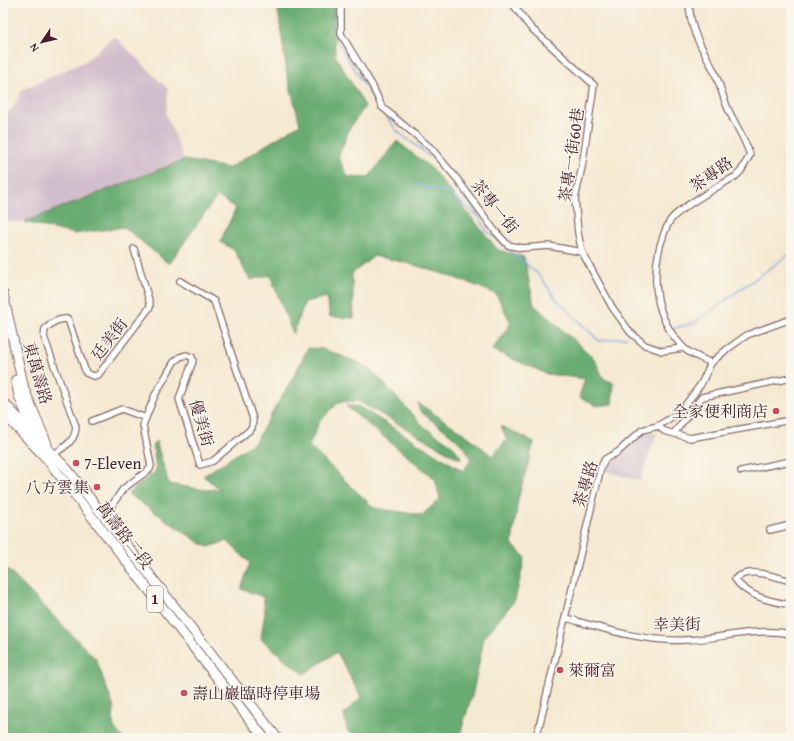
<svg xmlns="http://www.w3.org/2000/svg" width="794" height="741" viewBox="0 0 794 741" font-family="'Gentium Book Plus','Noto Serif TC',serif">
<style>
.industrial{fill:#d1bdcb}
.forest{fill:#69ac71;stroke:#5a664e}
.lines{fill:none;stroke-linecap:round;stroke-linejoin:round}
.stream{stroke:#75a6e0;stroke-width:1.5}
.street-casing{stroke:#866665;stroke-width:8}
.primary-casing{stroke:#866665;stroke-width:11}
.street{stroke:#fff;stroke-width:5.5}
.primary{stroke:#fff;stroke-width:9}
.poi-dot{fill:#d1495b;stroke:#fbf7ec;stroke-width:1.5}
.labels{text-anchor:middle;stroke-width:3;stroke-linejoin:round;paint-order:stroke}
.shield{fill:#fbf7ec;stroke:#7f6065;stroke-width:1}
.shield-label{font-size:15px;font-weight:bold;fill:#4a1f2b}
.street-label{font-size:16px;fill:#4a1f2b;stroke:#fbf7ec}
.poi-label{font-size:16px;fill:#4a1f2b;stroke:#fbf7ec;text-anchor:start}
</style>
<rect width="100%" height="100%" fill="#fbf7ec"/>
<filter id="ink" filterUnits="userSpaceOnUse"><feTurbulence type="fractalNoise" baseFrequency=".025" numOctaves="2"/><feDisplacementMap in="SourceGraphic" scale="8" xChannelSelector="R" yChannelSelector="G"/><feConvolveMatrix kernelMatrix="1 2 1 2 8 2 1 2 1" color-interpolation-filters="sRGB"/></filter>
<filter id="wash" filterUnits="userSpaceOnUse"><feTurbulence type="fractalNoise" baseFrequency=".012" numOctaves="4" result="noise"/><feDisplacementMap in="SourceGraphic" scale="16" xChannelSelector="R" yChannelSelector="G"/><feGaussianBlur stdDeviation="0.9" result="paint"/><feColorMatrix in="noise" values="0 0 0 0 0 0 0 0 0 0 0 0 0 0 0 0 0 1.4 0 .05"/><feComposite in="paint" operator="in"/></filter>
<g filter="url(#wash)">
<rect width="100%" height="100%" fill="#f5e9d2"/>
<g class="industrial">
<polygon points="114,36 168,89 166,114 184,160 24,222 3,222 3,117 13,108 22,90 86,61"/>
<polygon points="644,433 657,433 640,481 605,471 608,462"/>
</g>
<g class="forest">
<path d="M277,3H334L335,55L365,106L350,128L338,157L348,177L368,178L397,141L432,169L498,250L524,257L534,305L593,357L604,379L614,383L612,404L597,406L579,397L585,379L547,374L492,350L511,323L496,294C456,277 417,264 374,256L352,274L354,318L330,317L327,297L305,302L293,334L270,275L250,280L234,250L220,242L236,208L217,196L169,264L124,227L74,234L24,222L184,160L229,168L300,124L287,75Z"/>
<path d="M308,348L323,349L360,363L374,373L423,426L452,445L462,458H458L358,401L339,402L320,421L309,446L374,508L422,515L440,499L435,479L346,406H358L463,471L471,460C465,440 434,424 419,410L418,403L469,437L492,456L507,440L501,426L534,442L518,499L512,544L525,557L515,600L484,638L473,692L459,738H355L347,730L344,714L361,697L337,652L304,674L293,666L261,639L265,611L263,597L241,589L250,563L227,541L209,547L200,543L128,494L156,471L153,444L156,441L169,484L206,490L220,489L203,476L255,442L295,374Z"/>
<polygon points="3,565 96,659 114,708 113,726 123,738 3,738"/>
</g>
<g class="lines">
<g class="stream">
<polyline points="337,3 333,29 344,53 376,103 398,132 444,167"/>
<polyline points="447,172 479,216"/>
<polyline points="416,184 449,193 480,218 486,230 539,275 556,299 599,341 627,337"/>
<polyline points="675,328 694,323 791,253"/>
</g>
</g>
</g>
<g filter="url(#ink)">
<g class="lines">
<defs>
<g id="street">
<polyline points="341,3 341,34 372,85 382,107 431,148 458,180 495,231 508,245 522,248 549,246 582,252"/>
<polyline points="512,3 530,27 594,85 582,167 575,199 578,233 582,252 612,307 630,332 645,345 662,351 683,348"/>
<path d="M689,3C691,35 701,44 714,71C720,84 723,98 729,111C736,126 745,139 750,155L741,171L736,176C721,185 678,208 670,221C665,228 663,237 660,246C651,281 656,319 682,346C688,354 702,358 711,363"/>
<polyline points="92,421 122,409 146,418"/>
<polyline points="658,426 664,431 690,438 791,420"/>
<polyline points="674,433 702,397 791,378"/>
<path d="M51,456C62,448 75,443 76,427L44,337L45,329C52,323 58,318 68,319L86,373L93,376L98,375L150,307V304L134,249"/>
<polyline points="741,471 791,461"/>
<polyline points="104,517 123,489 150,469 151,466 143,425 155,395 174,362 180,357 186,355 192,357 193,361 179,399 200,465 213,461 252,428 253,419 214,301 180,281"/>
<polyline points="770,530 791,525"/>
<path d="M791,581C774,577 750,566 735,579C747,597 771,601 791,605"/>
<path d="M566,618C605,629 644,642 685,640C721,639 755,627 791,634"/>
<polyline points="535,738 539,727 601,467 605,459 618,452 642,430 658,426 681,411 701,384 711,363 726,350 747,335 791,319"/>
</g>
<g id="primary">
<polyline points="3,294 24,389 47,444"/>
<polyline points="16,380 19,396 33,430"/>
<polyline points="3,402 67,469 277,738"/>
<polyline points="3,413 47,459 264,738"/>
</g>
</defs>
<use href="#street" class="street-casing"/>
<use href="#primary" class="primary-casing"/>
<use href="#street" class="street"/>
<use href="#primary" class="primary"/>
</g>
</g>
<g class="poi-dot">
<circle cx="776" cy="411" r="4"/>
<circle cx="76" cy="463" r="4"/>
<circle cx="97" cy="487" r="4"/>
<circle cx="560" cy="670" r="4"/>
<circle cx="184" cy="693" r="4"/>
</g>
<g class="labels">
<rect class="shield" x="147" y="586" width="16" height="26" rx="3"/>
<g class="shield-label">
<text x="155" y="604">1</text>
</g>
<g class="street-label">
<text transform="translate(571 155) rotate(-82)" y="6">茶專一街60巷</text>
<text transform="translate(711 174) rotate(-35)" y="6">茶專路</text>
<text transform="translate(495 206) rotate(51)" y="6">茶專一街</text>
<text transform="translate(109 339) rotate(-53)" y="6">廷美街</text>
<text transform="translate(38 373) rotate(74)" y="6">東萬壽路</text>
<text transform="translate(202 423) rotate(74)" y="6">優美街</text>
<text transform="translate(585 484) rotate(-73)" y="6">茶專路</text>
<text transform="translate(125 535) rotate(52)" y="6">萬壽路二段</text>
<text transform="translate(677 624) rotate(-1)" y="6">幸美街</text>
</g>
<g class="poi-label">
<text x="768" y="417" text-anchor="end">全家便利商店</text>
<text x="84" y="469">7-Eleven</text>
<text x="89" y="493" text-anchor="end">八方雲集</text>
<text x="568" y="676">萊爾富</text>
<text x="192" y="699">壽山巖臨時停車場</text>
</g>
</g>
<rect width="794" height="741" fill="none" stroke="#fbf7ec" stroke-width="16"/>
<g transform="translate(42 42) rotate(235)" stroke="#fbf7ec" stroke-width="3" paint-order="stroke">
<path d="M0-3L7 15L0 10L-7 15Z" fill="#4a1f2b"/>
<text y="-6" font-size="11" font-weight="bold" text-anchor="middle" fill="#4a1f2b">N</text>
</g>
</svg>
